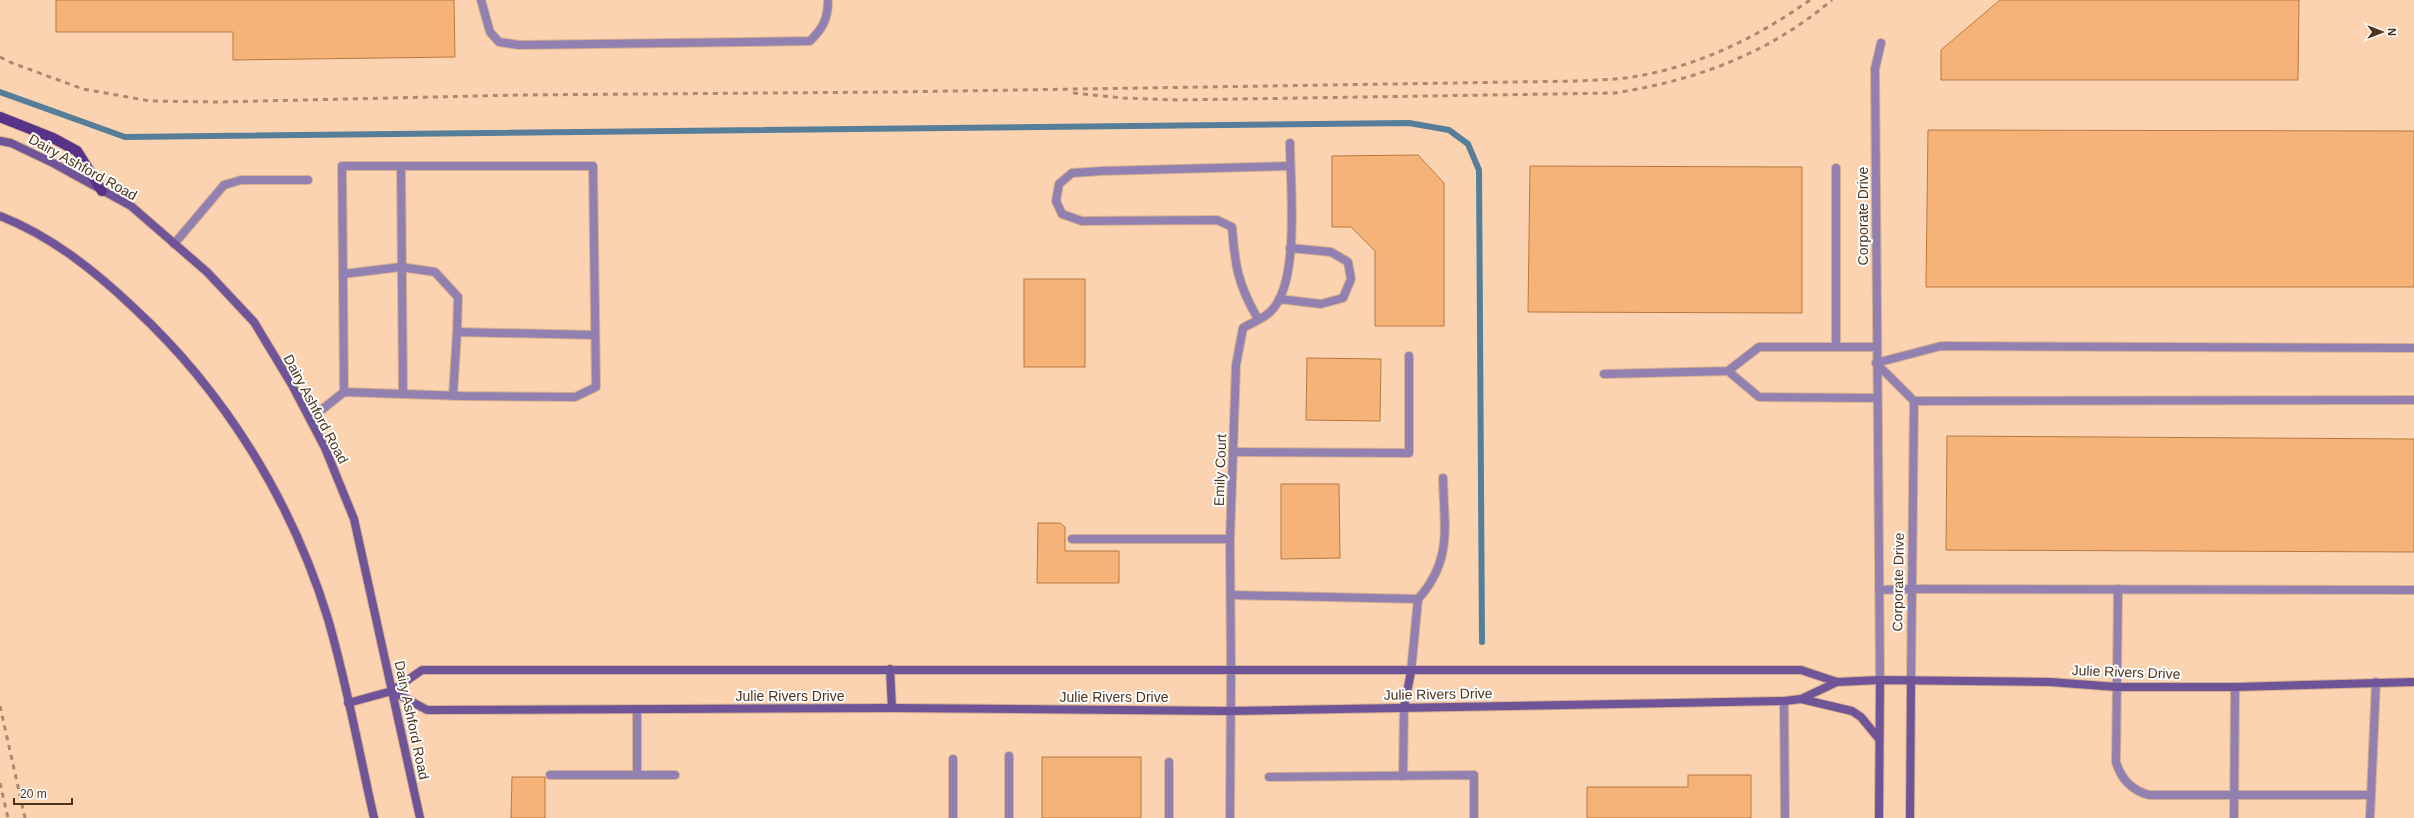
<svg xmlns="http://www.w3.org/2000/svg" width="2414" height="818" viewBox="0 0 2414 818" font-family="Helvetica,sans-serif">
<style>
.lines{fill:none;stroke-linecap:round;stroke-linejoin:round}
.stream{stroke:#567e98;stroke-width:6}
.building{fill:#f5b379;stroke:#b87940}
.lane-casing{stroke:#d6b090;stroke-width:10}
.street-casing{stroke:#d6b090;stroke-width:10}
.secondary-casing{stroke:#d6b090;stroke-width:10}
.primary-casing{stroke:#d6b090;stroke-width:12}
.lane{stroke:#9281b0;stroke-width:8}
.street{stroke:#9281b0;stroke-width:8}
.secondary{stroke:#705498;stroke-width:8}
.primary{stroke:#573286;stroke-width:10}
.rail{stroke:#ab896b;stroke-width:3;stroke-dasharray:5 5;stroke-linecap:butt}
.labels{text-anchor:middle;stroke-width:4;stroke-linejoin:round;paint-order:stroke}
.street-label{font-size:14px;fill:#4e331b;stroke:#fdfdfd}
</style>
<rect width="100%" height="100%" fill="#fcd3b1"/>
<g class="lines">
<polyline class="stream" points="0,92 125,137 1409,123 1449,130 1468,144 1479,170 1482,642"/>
</g>
<g class="building">
<polygon points="56,0 454,0 455,57 233,60 233,32 56,32"/>
<polygon points="2000,0 2299,0 2298,80 1941,80 1941,50"/>
<polygon points="1928,130 2414,131 2414,287 1926,287"/>
<polygon points="1418,155 1444,183 1444,326 1375,326 1375,251 1351,227 1332,227 1332,156"/>
<polygon points="1530,166 1802,167 1802,313 1528,312"/>
<rect x="1024" y="279" width="61" height="88"/>
<polygon points="1307,358 1381,359 1380,421 1306,420"/>
<polygon points="1947,436 2414,439 2414,552 1946,550"/>
<polygon points="1281,484 1339,484 1340,558 1281,559"/>
<polygon points="1038,523 1060,523 1065,527 1065,551 1119,551 1119,583 1037,583"/>
<rect x="1042" y="757" width="99" height="61"/>
<polygon points="1688,775 1751,775 1751,818 1587,818 1587,787 1688,787"/>
<polygon points="512,777 545,777 545,818 511,818"/>
</g>
<g class="lines">
<defs>
<g id="lane">
<path d="M481,0L490,32L499,42L519,45L810,41C823,28 828,19 828,0"/>
<polyline points="1875,69 1881,43"/>
<polyline points="401,166 403,394"/>
<polyline points="1836,168 1836,347 1876,347"/>
<polyline points="174,244 224,185 241,180 308,180"/>
<polyline points="343,274 401,267 435,272 458,297 457,332"/>
<polyline points="1279,299 1321,304 1343,298 1351,279 1348,262 1331,252 1290,248"/>
<path d="M1258,319C1238,285 1235,266 1232,227L1217,220L1082,221L1062,214L1056,201L1059,184L1072,173L1102,171L1290,166"/>
<polyline points="1876,363 1941,346 2414,348"/>
<polyline points="1728,371 1759,397 1877,398"/>
<polyline points="1604,374 1728,371 1759,347 1836,347"/>
<polyline points="453,396 457,332 595,335"/>
<polyline points="1914,401 2414,400"/>
<polyline points="310,419 344,392 462,396 575,397 596,387 593,166 342,166 344,392"/>
<polyline points="1233,452 1409,453 1409,356"/>
<polyline points="1072,539 1230,539"/>
<polyline points="1910,589 2414,590"/>
<path d="M2118,589L2116,762C2121,779 2131,790 2149,795H2370"/>
<path d="M1231,595L1418,599C1453,560 1444,527 1443,478"/>
<path d="M1231,671L1230,539L1236,365L1243,328C1251,323 1263,319 1270,312C1301,284 1290,184 1290,143"/>
<polyline points="1411,672 1418,599"/>
<polyline points="1784,701 1785,818"/>
<polyline points="637,709 637,775"/>
<polyline points="1169,762 1169,818"/>
<polyline points="550,775 675,775"/>
<polyline points="1403,776 1404,707"/>
<polyline points="1269,777 1474,775 1474,818"/>
<polyline points="953,818 953,759"/>
<polyline points="1009,818 1009,756"/>
<polyline points="2234,818 2235,687"/>
<polyline points="2370,818 2376,682"/>
</g>
<g id="street">
<polyline points="1875,69 1880,680"/>
<polyline points="1876,363 1914,401 1911,680"/>
<polyline points="1879,590 1910,589"/>
<polyline points="1230,818 1231,671"/>
</g>
<g id="secondary">
<polyline points="0,141 11,143 53,163 131,206 207,272 254,322 292,385 325,448 354,519 420,818"/>
<path d="M0,216C51,236 94,270 134,308C224,391 292,501 328,619C347,684 359,752 374,818"/>
<polyline points="890,669 892,708"/>
<polyline points="392,691 427,710 892,708 1230,711 1784,701 1801,699 1837,682"/>
<polyline points="1801,699 1852,711 1861,717 1879,739"/>
<polyline points="348,703 392,691 422,670 1801,670 1837,682 1880,680 2050,682 2117,687 2235,687 2414,682"/>
<polyline points="1404,707 1411,672"/>
<polyline points="1879,818 1880,680"/>
<polyline points="1910,818 1911,680"/>
</g>
<polyline id="primary" points="0,117 53,138 77,151 102,191"/>
</defs>
<use href="#lane" class="lane-casing"/>
<use href="#street" class="street-casing"/>
<use href="#secondary" class="secondary-casing"/>
<use href="#primary" class="primary-casing"/>
<use href="#lane" class="lane"/>
<use href="#street" class="street"/>
<use href="#secondary" class="secondary"/>
<use href="#primary" class="primary"/>
<g class="rail">
<path d="M0,57L12,63L83,89L150,101L218,102L519,95L893,92L1577,81C1593,80 1609,80 1625,78C1693,69 1755,39 1810,0"/>
<path d="M1073,93L1123,98L1177,100L1615,93C1697,80 1768,54 1832,0"/>
<polyline points="0,706 25,818"/>
<polyline points="0,783 8,818"/>
</g>
</g>
<g class="labels">
<g class="street-label">
<text transform="translate(83 167) rotate(29)" y="5">Dairy Ashford Road</text>
<text transform="translate(1863 216) rotate(-90)" y="5">Corporate Drive</text>
<text transform="translate(316 409) rotate(62)" y="5">Dairy Ashford Road</text>
<text transform="translate(1220 470) rotate(-88)" y="5">Emily Court</text>
<text transform="translate(1898 582) rotate(-89)" y="5">Corporate Drive</text>
<text transform="translate(2126 672) rotate(2)" y="5">Julie Rivers Drive</text>
<text transform="translate(1438 694) rotate(-1)" y="5">Julie Rivers Drive</text>
<text x="790" y="701">Julie Rivers Drive</text>
<text x="1114" y="702">Julie Rivers Drive</text>
<text transform="translate(412 720) rotate(78)" y="5">Dairy Ashford Road</text>
</g>
</g>
<g transform="translate(2382 32) rotate(90)" stroke="#fdfdfd" stroke-width="3" paint-order="stroke">
<path d="M0-3L7 15L0 10L-7 15Z" fill="#4e331b"/>
<text y="-6" font-size="11" font-weight="bold" text-anchor="middle" fill="#4e331b">N</text>
</g>
<path d="M14 798v6h58v-6" fill="none" stroke="#4e331b" stroke-width="2"/>
<text x="20" y="798" font-size="12" fill="#4e331b" stroke="#fdfdfd" stroke-width="3" paint-order="stroke">20 m</text>
</svg>
